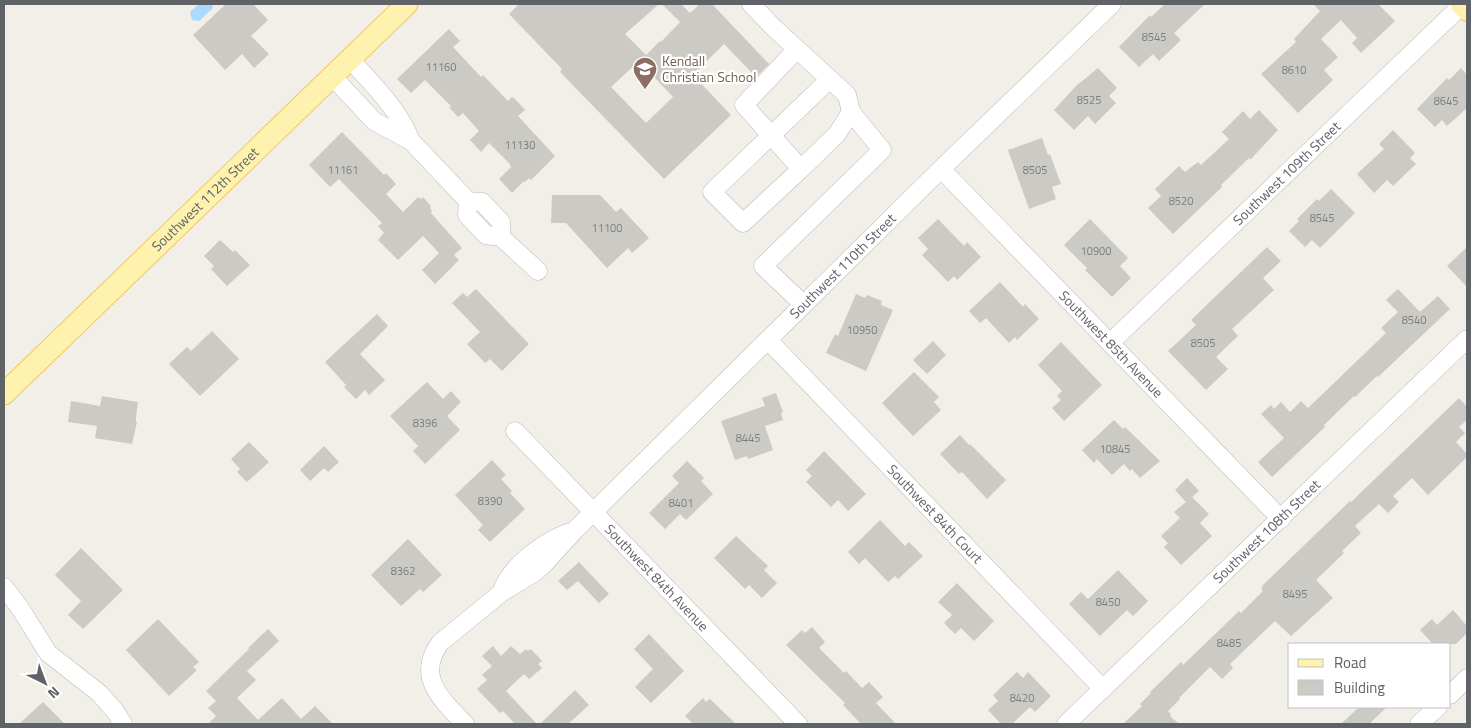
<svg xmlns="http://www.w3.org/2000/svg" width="1471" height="728" viewBox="0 0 1471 728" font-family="'Titillium Web',sans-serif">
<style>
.water{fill:#aadaff}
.building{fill:#cccac5;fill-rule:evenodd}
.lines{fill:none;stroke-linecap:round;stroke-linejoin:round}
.minor-casing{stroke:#b5b8bc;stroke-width:19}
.major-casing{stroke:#f2c960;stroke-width:23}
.minor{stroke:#fff;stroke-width:18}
.major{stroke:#fff2af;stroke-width:21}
.labels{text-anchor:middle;stroke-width:4.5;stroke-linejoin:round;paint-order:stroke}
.number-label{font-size:11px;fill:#7a7d7f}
.education-label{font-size:14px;fill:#785e54;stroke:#fff;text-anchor:start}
.street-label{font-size:14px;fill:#5f6368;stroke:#fff}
</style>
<rect width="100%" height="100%" fill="#f1efe8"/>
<polygon class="water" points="199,4 212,4 213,8 199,21 192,20 190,12"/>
<g class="building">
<polygon points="226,4 253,4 268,20 251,36 269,54 254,68 242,54 225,70 193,35"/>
<path d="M519,4H659L625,34L646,55L660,41L661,42L680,22L662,4H681L690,13L700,4H712L769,64L756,77L724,44L693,75L731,115L664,179L560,72L562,69L509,14ZM639,61L673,97L646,123L611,87Z"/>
<polygon points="1165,4 1205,4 1174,33 1181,40 1159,61 1153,54 1139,67 1119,47 1150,15 1151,17"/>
<polygon points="1313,4 1378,4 1395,21 1361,53 1352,43 1357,38 1341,20 1321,39 1338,57 1324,70 1333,80 1298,113 1261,74 1296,42 1294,39 1320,11"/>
<polygon points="449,29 460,41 453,47 481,77 483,75 508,101 512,97 515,99 525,110 518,116 555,156 531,180 529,178 525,182 524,181 512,193 499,179 511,167 509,163 489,143 481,152 470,140 479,131 463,113 458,117 449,107 451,106 425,80 411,93 397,79"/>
<polygon points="1098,68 1117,88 1109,96 1116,103 1095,124 1088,116 1074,130 1054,110 1076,86"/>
<polygon points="1461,68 1467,75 1467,108 1447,126 1442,120 1435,127 1417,109 1447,78 1449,80"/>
<polygon points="1259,110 1278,130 1250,160 1249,158 1221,185 1222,187 1173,234 1148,208 1161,196 1155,189 1179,166 1185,172 1198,162 1201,165 1229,139 1222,132 1243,111 1250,119"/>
<polygon points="1393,130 1415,153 1410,158 1416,164 1393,186 1387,180 1374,193 1357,174 1384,149 1379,144"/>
<polygon points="342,132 384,175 386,173 396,184 386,194 403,212 418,197 421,199 423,197 431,206 430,208 432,211 431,213 462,248 454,255 459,260 435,284 422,270 439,253 423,236 398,260 378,240 384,233 378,226 382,223 339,179 330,187 309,165"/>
<polygon points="1042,138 1048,155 1050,154 1061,184 1052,187 1056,199 1029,209 1008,150"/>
<polygon points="1331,189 1355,213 1320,248 1312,240 1305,247 1289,231 1299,221 1297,219 1317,199 1319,201"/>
<polygon points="552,195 600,195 616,212 621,208 649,238 632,253 628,248 607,268 566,223 551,223"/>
<polygon points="938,219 964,246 967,242 981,257 957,280 954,276 948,282 922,255 928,249 918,238"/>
<polygon points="1090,219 1128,258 1120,266 1131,278 1112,297 1085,270 1087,268 1064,245"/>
<polygon points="220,240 233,252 235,250 250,265 227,286 211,269 214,266 204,256"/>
<polygon points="1267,247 1281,261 1263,278 1274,290 1232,329 1238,336 1216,357 1228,369 1206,390 1168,351 1196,325 1191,320"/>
<polygon points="1467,247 1467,287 1447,266"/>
<polygon points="1000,282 1023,307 1025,304 1039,319 1017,340 1015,337 1009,343 986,318 980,323 969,311"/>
<polygon points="476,289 529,344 502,371 490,359 485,363 467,344 480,332 452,303 463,293 467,297"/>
<polygon points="1398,289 1420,312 1438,296 1450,309 1378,377 1377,376 1355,397 1354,396 1324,425 1325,427 1272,477 1258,462 1284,438 1261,414 1271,405 1274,409 1281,402 1290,412 1301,401 1308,408 1386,333 1381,328 1398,312 1386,300"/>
<polygon points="856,294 865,298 867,295 882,301 881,305 893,310 866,371 826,353 835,334 838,336"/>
<polygon points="377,314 388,326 360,354 385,380 369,395 365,390 356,399 344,387 346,385 325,362"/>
<polygon points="212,331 239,359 200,396 169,364 187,347 191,351"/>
<polygon points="933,341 946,355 927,374 913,360"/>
<polygon points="1061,342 1102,385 1064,421 1052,408 1061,400 1057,396 1062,391 1038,365"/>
<polygon points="914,372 939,397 934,402 941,410 913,436 882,403"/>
<polygon points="427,382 443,399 451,391 461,402 447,416 460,430 425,464 413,451 418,446 390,416"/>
<polygon points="776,393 783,412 781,413 783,420 765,426 773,450 748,459 747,456 735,460 721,421 765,406 762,398"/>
<polygon points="102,396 138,402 136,417 136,422 137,422 132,444 95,438 97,426 68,422 71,401 100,406"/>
<polygon points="1459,398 1467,407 1467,420 1459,427 1465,433 1456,442 1467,454 1467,457 1428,495 1412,478 1393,496 1399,502 1388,513 1379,504 1355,526 1361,533 1342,551 1344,553 1316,580 1333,598 1291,636 1275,621 1230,664 1233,668 1222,679 1210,667 1179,698 1180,699 1168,711 1171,714 1170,716 1179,724 1123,724 1142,706 1140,704 1151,693 1150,692 1181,662 1183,665 1239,611 1241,613 1263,591 1261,589 1263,587 1262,586 1350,501 1351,502"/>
<polygon points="1114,420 1123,429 1125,427 1160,461 1140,478 1132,469 1130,471 1124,464 1112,475 1097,459 1094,463 1082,450"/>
<polygon points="960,435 969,445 970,444 1006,480 987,499 962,472 959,474 940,454"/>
<polygon points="249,442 269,462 247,482 237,472 240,469 231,459"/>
<polygon points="324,446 339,462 328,472 324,468 310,481 300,470"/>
<polygon points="824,451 866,494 848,511 838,500 831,507 806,482 812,476 806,470"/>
<polygon points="492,460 506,475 501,479 512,491 510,493 525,509 490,542 478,530 483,525 455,495"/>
<polygon points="687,461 704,478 701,481 713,494 686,520 680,514 665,529 649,513 679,483 672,476"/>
<polygon points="1187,478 1199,491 1192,497 1209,514 1200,523 1212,536 1181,565 1164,547 1168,543 1161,536 1180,518 1174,512 1186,502 1175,490"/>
<polygon points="880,520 905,546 909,542 923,556 898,579 895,576 888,582 865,558 859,564 848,552"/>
<polygon points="736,536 768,566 764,570 777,583 762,598 749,585 745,589 714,558"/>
<polygon points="408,539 442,575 423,592 420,589 401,606 371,575"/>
<polygon points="81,548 123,590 83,629 68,615 81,601 55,575"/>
<polygon points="579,562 609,594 599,603 578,581 567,590 558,581"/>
<polygon points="1118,570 1148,601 1133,616 1127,610 1100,636 1069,604 1081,592 1088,599"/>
<polygon points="957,583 994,621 974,641 961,628 955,634 944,623 952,615 938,602"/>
<polygon points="1453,610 1467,626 1467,633 1456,644 1433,644 1420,630 1432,619 1437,625"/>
<polygon points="158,619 199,662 193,667 197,670 169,696 126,650"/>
<polygon points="812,627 825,642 819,648 844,673 846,671 862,688 869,682 883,697 876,703 896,724 861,724 843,705 845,703 786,645 802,630 805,633"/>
<polygon points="268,629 279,641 247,671 256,680 237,698 258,720 282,698 301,719 315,706 333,724 208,724 216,716 208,708 216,701 206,691 249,649 248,648"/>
<polygon points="649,634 684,671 651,703 635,687 653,669 634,649"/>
<polygon points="493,646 501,656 511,646 520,654 526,649 528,651 531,649 542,661 538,664 542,668 529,679 524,674 506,691 537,724 515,724 503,711 500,713 477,689 487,680 482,675 492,666 482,656"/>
<polygon points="1017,672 1023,678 1028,672 1051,696 1035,712 1030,707 1012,724 1001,724 988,710 998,701 993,695"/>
<polygon points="575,690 589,705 568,724 540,724"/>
<polygon points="703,698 706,702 710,699 736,724 693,724 685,716"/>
<polygon points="43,702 65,724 19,724"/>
<polygon points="1359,707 1387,707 1369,724 1341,724"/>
</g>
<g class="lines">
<defs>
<g id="minor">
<polyline points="751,4 774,28 847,95 851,112 837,134 801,169 744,105 797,49"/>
<path d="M350,59C373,85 398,108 411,141"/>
<polyline points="332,76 374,121 411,141 468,201 482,202 501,222 501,237"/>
<polyline points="801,169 743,223 712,192 830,79"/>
<path id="s1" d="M941,169L1281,519"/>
<polyline points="468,201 467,215 486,235 501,237 538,271"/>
<polyline points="803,304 763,266 882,150 851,112"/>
<path id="s2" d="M768,340L1103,689"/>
<path id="s3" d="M1110,343L1463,4"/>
<path id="s4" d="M515,431L798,724"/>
<polyline points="4,587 20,608 48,653 99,693 115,711 123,724"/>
<path d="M501,593C510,566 542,543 567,533"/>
<polyline points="1450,695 1467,678"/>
<path id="s5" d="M465,724C442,700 415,677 440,643L501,593L535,572L545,563L574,531L941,169L1112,4"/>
<path id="s6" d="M1066,724L1467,339"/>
<polyline points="1419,724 1438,707"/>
</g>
<g id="major">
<polyline points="1461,4 1467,10"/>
<path id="s7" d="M4,394L407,4"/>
</g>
</defs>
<use href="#minor" class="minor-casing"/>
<use href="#major" class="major-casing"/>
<use href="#minor" class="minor"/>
<use href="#major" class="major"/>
</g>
<defs>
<symbol id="school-pin" viewBox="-11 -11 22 30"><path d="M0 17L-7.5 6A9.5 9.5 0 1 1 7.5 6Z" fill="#8d6e63" stroke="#fff"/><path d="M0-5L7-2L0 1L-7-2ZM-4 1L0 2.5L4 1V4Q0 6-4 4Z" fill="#fff"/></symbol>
</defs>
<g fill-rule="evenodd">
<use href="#school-pin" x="631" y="55" width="28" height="38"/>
</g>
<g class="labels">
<g class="number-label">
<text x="1154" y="41">8545</text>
<text x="441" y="71">11160</text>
<text x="1294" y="74">8610</text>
<text x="1089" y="104">8525</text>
<text x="1446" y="105">8645</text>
<text x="520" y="149">11130</text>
<text x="343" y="174">11161</text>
<text x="1035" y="174">8505</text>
<text x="1181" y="205">8520</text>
<text x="1322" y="222">8545</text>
<text x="607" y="232">11100</text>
<text x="1096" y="255">10900</text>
<text x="1414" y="324">8540</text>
<text x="862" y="334">10950</text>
<text x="1203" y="347">8505</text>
<text x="425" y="427">8396</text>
<text x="748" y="442">8445</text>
<text x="1115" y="453">10845</text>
<text x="490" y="505">8390</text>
<text x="681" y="507">8401</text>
<text x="403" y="575">8362</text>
<text x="1295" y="598">8495</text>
<text x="1108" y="606">8450</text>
<text x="1229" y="647">8485</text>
<text x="1022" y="702">8420</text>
</g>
<g class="education-label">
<text x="662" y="66">Kendall<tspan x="662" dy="16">Christian School</tspan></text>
</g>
<g class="street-label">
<text dy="5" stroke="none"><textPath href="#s3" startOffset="245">Southwest 109th Street</textPath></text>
<text dy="5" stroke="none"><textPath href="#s7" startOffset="280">Southwest 112th Street</textPath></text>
<text dy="5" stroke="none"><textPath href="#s5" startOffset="648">Southwest 110th Street</textPath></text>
<text dy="5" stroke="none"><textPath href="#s1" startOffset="244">Southwest 85th Avenue</textPath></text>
<text dy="5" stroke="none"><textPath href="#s2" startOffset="241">Southwest 84th Court</textPath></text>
<text dy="5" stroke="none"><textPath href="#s6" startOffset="278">Southwest 108th Street</textPath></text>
<text dy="5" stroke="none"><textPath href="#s4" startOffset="204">Southwest 84th Avenue</textPath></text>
</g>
</g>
<rect width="1471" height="728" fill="none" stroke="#5f6368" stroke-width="10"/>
<rect x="1288" y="643" width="162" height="65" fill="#ffffff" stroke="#bfc1c3"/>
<rect x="1298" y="659" width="25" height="8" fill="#fff2af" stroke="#bfc1c3"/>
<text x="1334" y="668" font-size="15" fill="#5f6368">Road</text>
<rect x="1298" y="680" width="25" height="15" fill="#cccac5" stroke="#bfc1c3"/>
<text x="1334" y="693" font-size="15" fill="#5f6368">Building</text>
<g transform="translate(45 683) rotate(138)" stroke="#ffffff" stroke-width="4" paint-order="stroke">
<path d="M0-4L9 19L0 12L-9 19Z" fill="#5f6368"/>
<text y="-8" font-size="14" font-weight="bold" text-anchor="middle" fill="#5f6368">N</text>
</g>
</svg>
